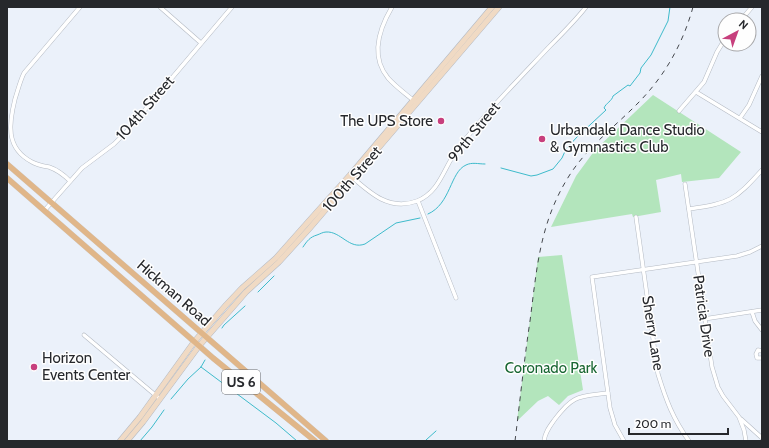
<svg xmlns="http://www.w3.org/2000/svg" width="769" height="448" viewBox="0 0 769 448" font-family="Cabin,sans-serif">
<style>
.green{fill:#b3e5bc}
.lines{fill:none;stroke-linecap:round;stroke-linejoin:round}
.stream{stroke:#3ebbcb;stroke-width:1}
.minor-casing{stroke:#b4bac3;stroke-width:4.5}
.secondary-casing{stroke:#b4bac3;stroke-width:6}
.primary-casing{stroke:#cfd0d1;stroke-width:6}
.minor{stroke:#fff;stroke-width:3.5}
.secondary{stroke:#f0dac4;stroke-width:5}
.primary{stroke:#e0b689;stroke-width:5.5}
.rail{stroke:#45484d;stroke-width:1;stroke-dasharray:5 5;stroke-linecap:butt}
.poi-dot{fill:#c73f7d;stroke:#fefefe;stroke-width:1.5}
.labels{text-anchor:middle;stroke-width:3;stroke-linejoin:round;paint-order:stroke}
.shield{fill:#fefefe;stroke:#67686b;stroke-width:1}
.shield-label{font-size:14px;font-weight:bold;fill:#26282c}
.street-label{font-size:15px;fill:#26282c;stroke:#fefefe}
.poi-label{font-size:15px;fill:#26282c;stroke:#fefefe;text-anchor:start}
.park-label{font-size:15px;fill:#186632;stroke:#fefefe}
</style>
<rect width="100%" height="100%" fill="#ebf1fa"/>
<g class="green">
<polygon points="653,95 741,152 719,178 682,182 681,174 656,180 661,212 633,217 632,214 551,227 576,176 595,150"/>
<polygon points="562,255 583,390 568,396 559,405 548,396 538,401 517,421 538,257"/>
</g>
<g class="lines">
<g class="stream">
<path d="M501,168L531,176L537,175L553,169L562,158L566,149L577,137L606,110L604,108C606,103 612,101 613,96L628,85L630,86L640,73L641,68L651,55L668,21L670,7"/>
<path d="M428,214C451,204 450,172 466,165C472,162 478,164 485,164"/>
<path d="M303,247C307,241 310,237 317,235C320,234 323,232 326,232C341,231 349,250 365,244L396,223L420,218"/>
<polyline points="258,292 274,276"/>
<polyline points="222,328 224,325 245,306"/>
<polyline points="201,367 276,423 297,441"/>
<polyline points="171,399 188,379 201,367 205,360"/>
<polyline points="426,440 436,431"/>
<polyline points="140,441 152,427 164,410"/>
</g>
<defs>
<g id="minor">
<polyline points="160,7 201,43"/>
<path d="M392,7C379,29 370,56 388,78C396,87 406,94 414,101"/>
<polyline points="741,20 752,7"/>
<polyline points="696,92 762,132"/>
<polyline points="679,111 704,82 717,52 725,39"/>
<polyline points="740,118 749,105 762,76"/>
<path d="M352,177C371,194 390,211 417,201C440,192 444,167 457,150C485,113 518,80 549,47C562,34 575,21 586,7"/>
<path d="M70,181C64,175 58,170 49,167C43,166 37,165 32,162C5,148 9,123 15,99C18,90 20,81 24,73L80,7"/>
<polyline points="685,184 712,367 718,387 723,396 739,417 744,430 746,441"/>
<polyline points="418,201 456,298"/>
<path d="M689,209C730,203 734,201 762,170"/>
<polyline points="44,211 82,168 114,144 127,131 232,7"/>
<path d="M636,217L658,374C666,400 673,419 689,441"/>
<polyline points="752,312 755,321 762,330"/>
<polyline points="704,319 762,310"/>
<polyline points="84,335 160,399"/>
<polyline points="762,351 758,350 756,354 757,358 762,358"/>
<polyline points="741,419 762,438"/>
<path d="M544,441C545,432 550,426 555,419C574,394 579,397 608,393"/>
<polyline points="624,441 615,425 610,408 592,277 737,256 750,252 762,246"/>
</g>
<g id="secondary">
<polyline points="120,441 140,417 194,342 226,305 242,288 276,258 308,222 350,175 492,7"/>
<polyline points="127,441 143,422 199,346 246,292 279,262 309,229 499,7"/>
</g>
<g id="primary">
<polyline points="7,164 326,441"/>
<polyline points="7,178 213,358 315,441"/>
</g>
</defs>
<use href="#minor" class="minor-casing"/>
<use href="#secondary" class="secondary-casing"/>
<use href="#primary" class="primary-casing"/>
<use href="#minor" class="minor"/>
<use href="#secondary" class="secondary"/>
<use href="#primary" class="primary"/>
<path class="rail" d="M515,441C520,401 524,361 530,321C537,267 540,222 569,176C588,146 616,126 640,101C666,74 683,43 693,7"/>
</g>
<g class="poi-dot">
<circle cx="441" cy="121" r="4"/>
<circle cx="542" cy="139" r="4"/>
<circle cx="34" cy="367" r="4"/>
</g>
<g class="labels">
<rect class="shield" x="222" y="370" width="38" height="24" rx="3"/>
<g class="shield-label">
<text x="241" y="387">US 6</text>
</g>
<g class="street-label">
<text transform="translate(145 108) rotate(-49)" y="5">104th Street</text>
<text transform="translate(474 132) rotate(-51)" y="5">99th Street</text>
<text transform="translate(352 179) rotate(-49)" y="5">100th Street</text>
<text transform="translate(174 293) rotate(41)" y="5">Hickman Road</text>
<text transform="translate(704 316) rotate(82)" y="5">Patricia Drive</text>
<text transform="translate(653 333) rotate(81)" y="5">Sherry Lane</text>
</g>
<g class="poi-label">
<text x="433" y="126" text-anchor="end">The UPS Store</text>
<text x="550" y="135">Urbandale Dance Studio<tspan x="550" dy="17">&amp; Gymnastics Club</tspan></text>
<text x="42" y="363">Horizon<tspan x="42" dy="17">Events Center</tspan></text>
</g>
<g class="park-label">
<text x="551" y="373">Coronado Park</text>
</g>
</g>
<rect width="769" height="448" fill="none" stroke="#26282c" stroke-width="16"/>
<g transform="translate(737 32) rotate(41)"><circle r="19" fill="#fefefe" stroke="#a8a8aa"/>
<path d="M0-3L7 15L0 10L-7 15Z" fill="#c73f7d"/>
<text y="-6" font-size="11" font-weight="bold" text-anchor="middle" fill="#26282c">N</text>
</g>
<path d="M629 428v6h99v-6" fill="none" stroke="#26282c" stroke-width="2"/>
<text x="635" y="428" font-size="12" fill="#26282c" stroke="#fefefe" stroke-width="3" paint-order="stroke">200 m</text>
</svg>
